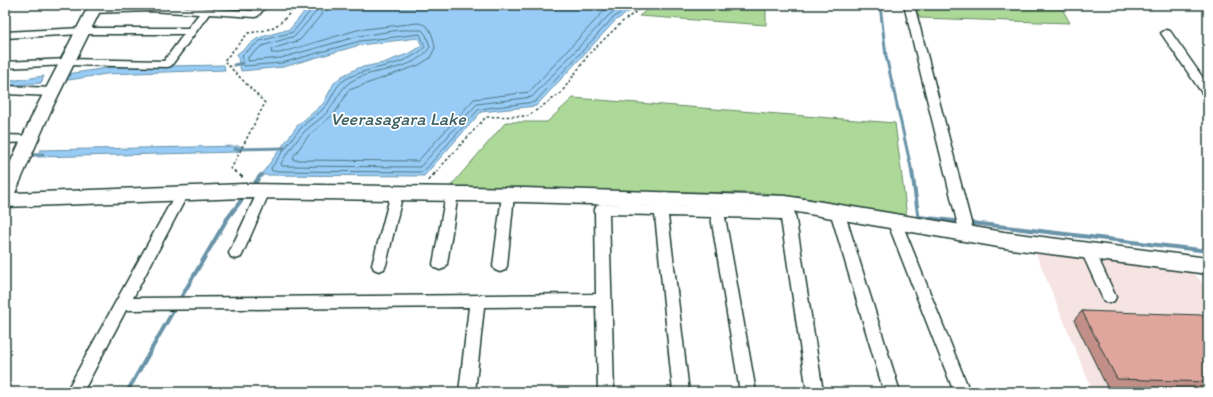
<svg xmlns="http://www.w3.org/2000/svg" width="1213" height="397" viewBox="0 0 1213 397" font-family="Itim,sans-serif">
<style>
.built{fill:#f6e4e2}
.green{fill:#add998;stroke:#668b66}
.water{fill:#98ccf6;stroke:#6893a8}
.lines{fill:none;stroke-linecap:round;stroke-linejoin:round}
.shore{stroke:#4f7682;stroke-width:1}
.stream-far1{stroke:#6893a8;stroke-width:3}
.stream{stroke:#6893a8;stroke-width:4}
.street-casing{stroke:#1f3d34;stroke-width:3}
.secondary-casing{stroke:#1f3d34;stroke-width:3}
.path-far1{stroke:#1f3d34;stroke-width:1.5;stroke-dasharray:2.5 2.5;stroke-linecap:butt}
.path{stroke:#1f3d34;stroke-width:2;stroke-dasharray:3.5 3.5;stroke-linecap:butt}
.street{fill:#fff;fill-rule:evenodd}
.secondary{fill:#fff;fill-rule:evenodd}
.wall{fill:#c18f88;stroke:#1f3d34}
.shaded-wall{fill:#9d746f;stroke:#1f3d34}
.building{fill:#e0a69e;stroke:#1f3d34}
.labels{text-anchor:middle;stroke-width:3.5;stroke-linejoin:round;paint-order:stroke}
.water-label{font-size:18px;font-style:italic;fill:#3d6164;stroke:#fff}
</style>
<rect width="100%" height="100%" fill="#fff"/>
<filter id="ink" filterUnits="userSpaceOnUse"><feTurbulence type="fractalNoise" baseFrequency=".025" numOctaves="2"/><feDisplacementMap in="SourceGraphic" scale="8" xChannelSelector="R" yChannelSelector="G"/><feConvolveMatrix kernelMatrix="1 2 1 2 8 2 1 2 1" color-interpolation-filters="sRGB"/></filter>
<g filter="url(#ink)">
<polygon class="built" points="1034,249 1192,270 1208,291 1208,392 1093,392"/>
<g class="green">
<polygon points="654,5 766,5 766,25 639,16"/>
<polygon points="913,5 1060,5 1070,23 920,18"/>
<polygon points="573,98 895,123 907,217 799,197 762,193 448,189 506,122 547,122"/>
</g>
<g class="water">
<polygon points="310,5 639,5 615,21 536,106 481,112 424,176 261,175 297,126 323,104 334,83 342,76 358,68 383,63 410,53 422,46 418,38 360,45 283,67 241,71 237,54 258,38 290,29"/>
<polygon points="224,65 225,70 106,74 56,82 61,75 113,67"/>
<polygon points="44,76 41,83 5,86 5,79 17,80"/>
<polygon points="242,146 238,152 37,157 40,150"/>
</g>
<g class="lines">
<g class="shore">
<path d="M313,5L312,9L293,32L260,41L242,55L244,66L282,63L360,41L420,34L425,47C404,68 371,65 346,79C335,85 333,97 326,106C318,115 308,120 301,128C289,141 281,155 271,168L272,171L423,172L479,109L535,102L613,18L632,5"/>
<path d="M318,5L316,12L295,36L262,46L248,57V61L281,58L359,36L400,30H422L426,35L430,47C412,74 375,66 350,82C340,89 336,102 328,111C322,119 312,124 305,131C296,140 289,152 281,163L282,166L420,167L477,104L532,97L609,15L623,5"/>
<path d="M324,5L321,15L300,40L272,49L271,53H280L357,30L417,23C431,24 433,36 435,48L430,58L419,65L349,90L335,113L309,135L293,157L294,160L418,161L474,99L529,92L604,11L612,5"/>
</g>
<g class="stream-far1">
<polyline points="880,5 886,56 912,172"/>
<polyline points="234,65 243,63"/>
<polyline points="235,149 285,148"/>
<polyline points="27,156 43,154"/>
<polyline points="5,161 16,159"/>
</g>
<g class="stream">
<polyline points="912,171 919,221"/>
<polyline points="254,184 261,175"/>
<polyline points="919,217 954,221"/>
<polyline points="972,223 1208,251"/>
<polyline points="179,301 227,219 243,198"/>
<polyline points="127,392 176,306"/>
</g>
<defs>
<g id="street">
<polygon points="150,5 252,11 257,5 267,5 258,16 255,17 209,14 171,66 167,67 67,65 5,68 5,62 67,59 164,61 184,34 82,34 5,38 5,32 82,28 188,28 199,14 150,11 93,13 88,10 93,7"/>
<polygon points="904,5 914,5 974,234 972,238 967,239 962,238 960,234"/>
<polygon points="1166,30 1170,31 1208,85 1208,97 1204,96 1161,33"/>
<polygon points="5,86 52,88 58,92 52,96 5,94"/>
<polygon points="5,135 34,136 36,139 34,142 5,143"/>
<polygon points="264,186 269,188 270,191 243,253 241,257 236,259 231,257 229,253 258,191 259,188"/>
<polygon points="183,187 188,189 189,192 133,298 596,294 595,209 597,205 602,204 780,209 781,203 786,201 791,203 795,214 823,392 807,392 781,219 725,217 756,392 740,392 711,217 668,216 689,392 673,392 655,215 609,214 614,392 598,392 596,306 484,307 475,392 459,392 469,307 126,310 83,392 66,392 178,189"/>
<polygon points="397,188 402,190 403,193 386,265 384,269 379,271 374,269 372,265 391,193 392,190"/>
<polygon points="452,189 457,191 458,194 447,264 445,268 440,270 435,268 433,264 446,194 447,191"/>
<polygon points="508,190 513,192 514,195 507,266 505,270 500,272 495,270 493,266 502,195 503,192"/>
<polygon points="837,206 842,207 844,211 900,392 884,392 830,211 832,207"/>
<polygon points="894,216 899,217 901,221 970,392 954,392 887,221 889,217"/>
<polygon points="1088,245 1093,247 1095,251 1116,297 1114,301 1109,303 1104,301 1102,297 1081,251 1083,247"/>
</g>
<polygon id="secondary" points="89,5 103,5 52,108 15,193 244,184 524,188 786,196 1004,232 1208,258 1208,274 1004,248 786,210 524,202 244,198 5,207 5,174 36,108"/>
</defs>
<use href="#street" class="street-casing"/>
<use href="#secondary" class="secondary-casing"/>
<g class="path-far1">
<path d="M236,172L231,169L265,103L224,61L248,33C274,30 280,26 296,5"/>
<polyline points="436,172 486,117 528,116 561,93 589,54 622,22 645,5"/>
</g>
<g class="path">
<polyline points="234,171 245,179"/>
<polyline points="428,181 437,171"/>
</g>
<use href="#street" class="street"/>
<use href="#secondary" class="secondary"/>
</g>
<g class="wall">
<polygon points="178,5 255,5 251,9"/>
<polygon points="1082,311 1208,325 1208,390 1107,387 1074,320"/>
</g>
<polygon class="shaded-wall" points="249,5 255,5 251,9"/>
<polygon class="building" points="1082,311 1202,315 1208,325 1208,382 1117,379"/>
</g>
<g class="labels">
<g class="water-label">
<text x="398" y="125">Veerasagara Lake</text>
</g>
</g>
<rect width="1213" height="397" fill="none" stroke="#fff" stroke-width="20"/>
<rect x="10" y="10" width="1193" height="377" fill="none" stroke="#1f3d34" stroke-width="1.5" filter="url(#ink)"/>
</svg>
